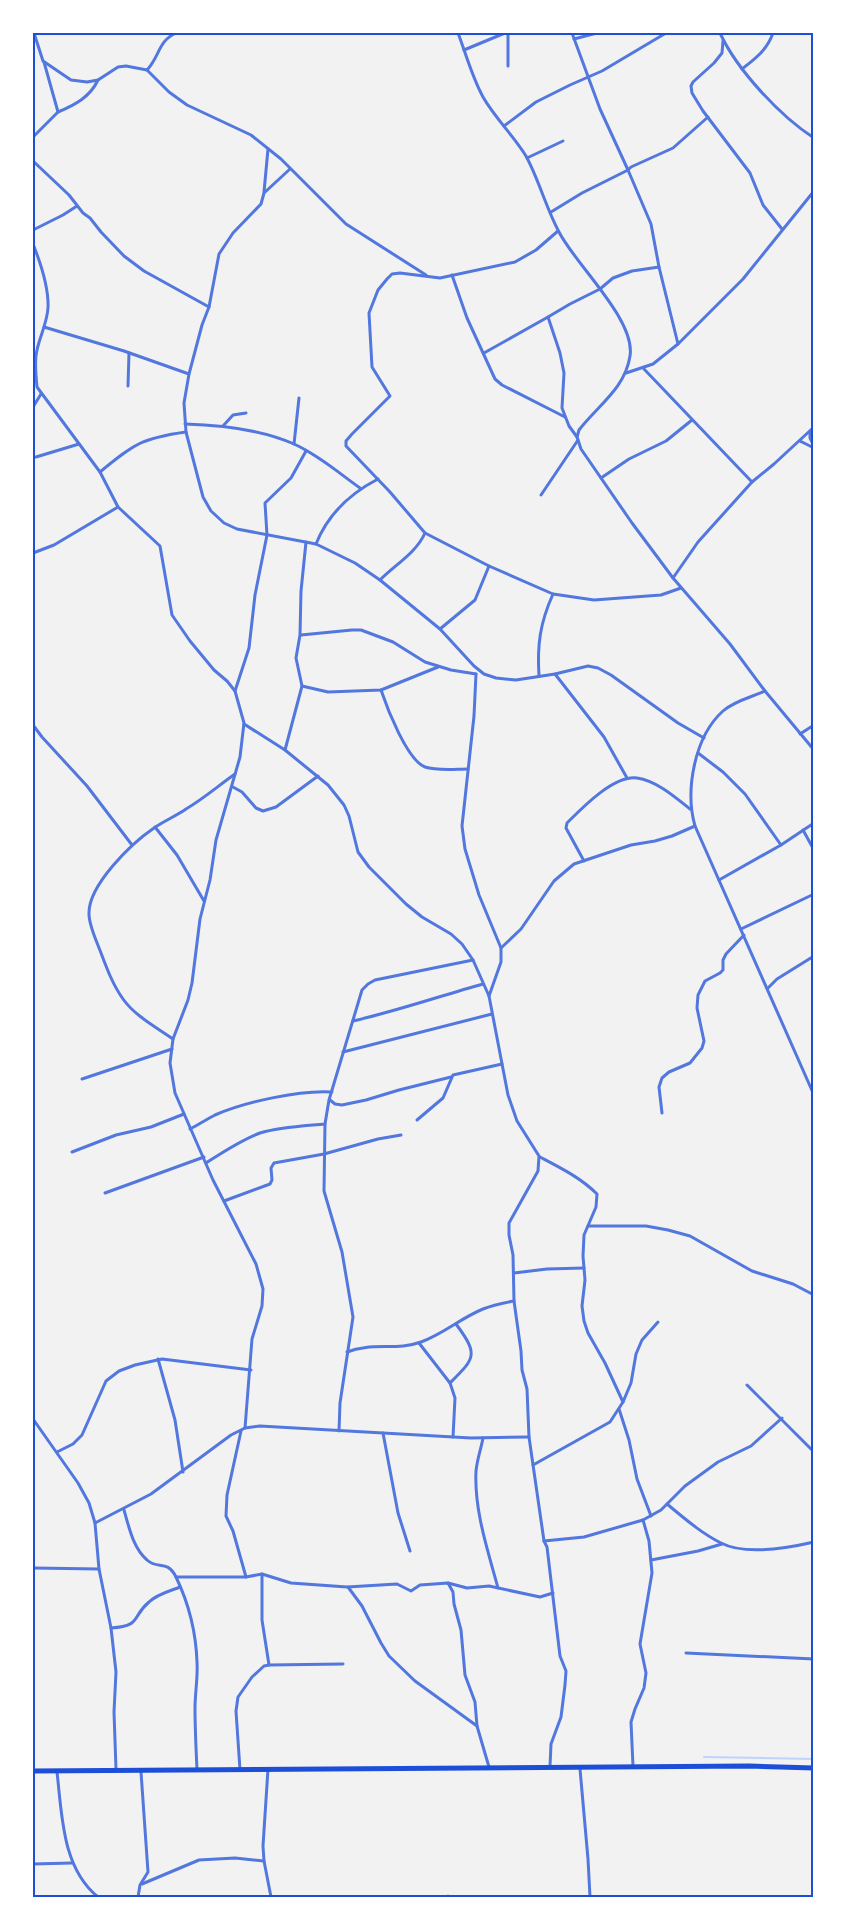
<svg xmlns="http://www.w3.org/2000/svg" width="847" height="1930" viewBox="0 0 847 1930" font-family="Barlow,sans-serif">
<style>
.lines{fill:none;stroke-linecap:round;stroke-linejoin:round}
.stream{stroke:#bfd3fe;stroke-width:2}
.minor{stroke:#5277de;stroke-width:3}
.primary{stroke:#1d4ed8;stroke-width:5}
.neatline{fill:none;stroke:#1d4ed8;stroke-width:2}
</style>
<rect width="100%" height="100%" fill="#f2f2f2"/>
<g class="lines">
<polyline class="stream" points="704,1757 814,1759"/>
<g class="minor">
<polyline points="34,33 43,61 71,80 87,82 98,80 118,67 126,66 147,70 169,92 187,105 251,135 281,159 346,224 426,275"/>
<path d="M458,33C466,54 472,77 483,97C495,118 513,135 526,156C539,180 546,208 559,232C575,264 636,320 630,356C625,389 597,406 579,430L577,437L581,449L632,523L673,578L730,644L765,691L814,750"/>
<polyline points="508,33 508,66"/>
<path d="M720,33C737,70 780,116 814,138"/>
<polyline points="574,39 597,33"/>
<polyline points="723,41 722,53 714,63 693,82 691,86 692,93 703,111 750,173 763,205 782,229"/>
<polyline points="464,50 505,33"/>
<path d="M742,69C756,58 767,50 773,33"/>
<path d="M147,70C160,56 158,41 176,33"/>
<path d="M58,112C75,105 90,97 98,80"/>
<polyline points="504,126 536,102 570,85 602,71 666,33"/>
<polyline points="33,137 58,112 44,62"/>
<polyline points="527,158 563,141"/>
<polyline points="33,161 69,195 83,213 90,218 101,232 124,256 144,271 209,307"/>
<polyline points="290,169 264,193 261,204 233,233 219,254 209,307 202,325 189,374 184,403 186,432 203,497 211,511 224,523 237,529 316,544 355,563 380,580 440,629 474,666 484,674 496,678 516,680 555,674 588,666 598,668 611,675 678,723 704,738"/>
<polyline points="264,192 268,149"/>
<polyline points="551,212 582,193 628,170 600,109 572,33"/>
<polyline points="33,230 63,215 77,206"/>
<polyline points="558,231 536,250 515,262 440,278 400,273 392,274 387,279 378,290 369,313 372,367 390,396 352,434 346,441 346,446 390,492 425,533 489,566 553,594 594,600 661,595 681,588"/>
<path d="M33,244C41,264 49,287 48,308C47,323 40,336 37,350C34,362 36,375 37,387L100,472L118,507L160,546L172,615L190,641L214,670L227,681L235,691L244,723L240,757L216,840L210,880L200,919L192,983L188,1000L173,1039L170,1063L175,1093L213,1180L256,1264L263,1289L262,1306L252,1339L245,1428"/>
<polyline points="659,267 678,344"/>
<polyline points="452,275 467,318 495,379 502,385 565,417"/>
<polyline points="44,327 124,351 189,374"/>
<polyline points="484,353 548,317"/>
<polyline points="644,369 752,482"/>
<polyline points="626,373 653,364 678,344 743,279 814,191"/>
<polyline points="128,386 129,353"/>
<polyline points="33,407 41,394"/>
<path d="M185,424C222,425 260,429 294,444C318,455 339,473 360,488"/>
<polyline points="223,426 233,415 246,413"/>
<polyline points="810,432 810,438 814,446"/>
<polyline points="577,437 569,426 562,408 564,373 560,353 548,317 570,304 600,289 613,278 632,271 659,267 651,224 628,170 631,167 673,148 708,117"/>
<polyline points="800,441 814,448"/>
<polyline points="294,444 299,398"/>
<polyline points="36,457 79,444"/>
<path d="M100,472C134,444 142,438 186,432"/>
<polyline points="601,478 629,459 666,441 692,420"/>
<polyline points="541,495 578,440"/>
<path d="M316,544C328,514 349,494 378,479"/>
<polyline points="33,553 54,545 118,507"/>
<polyline points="673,578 698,542 752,482 774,464 814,427"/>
<path d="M380,580C396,564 416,553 425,533"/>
<polyline points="440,629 475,600 489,566"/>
<polyline points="301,635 352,630 361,630 393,642 425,662 451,670 476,674"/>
<polyline points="476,674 474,716 462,826 465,849 479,895 501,948 501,962 489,996"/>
<polyline points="555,674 604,737 627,778"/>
<path d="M539,676C537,645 540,623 553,594"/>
<polyline points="302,686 328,692 381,690 438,667"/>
<path d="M381,690C387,708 407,760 425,767C437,771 455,769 468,769"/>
<polyline points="235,691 249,648 255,595 267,535 265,503 291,478 306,451"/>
<path d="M765,691C752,697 734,701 723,711C694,737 685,791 695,826L814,1095"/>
<polyline points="244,724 285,750 328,785 344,805 349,816 358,852 369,867 406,904 422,917 451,934 462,944 473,960 489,996 508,1095 517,1121 539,1156 538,1171 509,1223 509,1235 513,1255 514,1301 521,1351 522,1370 527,1389 529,1437 544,1541 547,1547 560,1656 566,1671 565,1685 561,1717 551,1744 550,1766"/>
<polyline points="33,725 42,737 87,786 132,845"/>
<polyline points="800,734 814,725"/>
<polyline points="285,750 302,686 296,658 300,635 301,591 306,542"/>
<polyline points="698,753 723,772 745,794 781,845"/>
<polyline points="233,787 242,792 256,808 263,811 276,807 318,776"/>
<polyline points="155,827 177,855 204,901"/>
<polyline points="803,830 814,850"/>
<path d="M584,861L566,828L567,823C583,807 614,775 637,778C657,781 675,797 690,809"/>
<polyline points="719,880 781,845 814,823"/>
<polyline points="741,929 814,894"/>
<polyline points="501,948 521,929 554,881 574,864 631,845 655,841 672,836 695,826"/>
<polyline points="768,988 777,979 814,956"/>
<path d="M353,1021C397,1011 440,996 483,984"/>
<path d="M173,1039C156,1027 135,1016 123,999C113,985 107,969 101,953C97,942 89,926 89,914C88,885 132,843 154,828C164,821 176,816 186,809C203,799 218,786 235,774"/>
<polyline points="343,1052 492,1014"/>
<polyline points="82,1079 172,1049"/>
<polyline points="330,1100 335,1104 342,1105 366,1100 399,1090 451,1077"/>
<polyline points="662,1113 659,1087 662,1078 669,1072 690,1063 702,1048 704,1041 697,1008 698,995 705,981 720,973 723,970 723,960 726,954 744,935"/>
<polyline points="417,1120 443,1098 453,1075 502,1064"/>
<path d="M190,1129C198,1125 207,1119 215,1115C245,1102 299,1090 332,1092"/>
<polyline points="72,1152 116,1135 151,1127 184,1114"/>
<path d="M540,1157C561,1168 581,1178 597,1194L596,1207L584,1235L583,1256L585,1280L582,1306L584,1321L588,1333L605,1363L623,1402"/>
<path d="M206,1163C223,1152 241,1140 260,1133C280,1127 304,1126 325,1124"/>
<polyline points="105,1193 204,1157"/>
<polyline points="224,1201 270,1184 272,1180 271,1168 274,1163 324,1154 378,1139 401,1135"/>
<polyline points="588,1226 646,1226 668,1230 690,1236 752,1271 793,1284 814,1295"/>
<polyline points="514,1273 547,1269 584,1268"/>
<polyline points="419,1343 450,1383 455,1398 453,1437"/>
<path d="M347,1352C371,1342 397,1351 421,1342C443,1334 461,1318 483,1309C493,1305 503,1303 514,1301"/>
<polyline points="158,1359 175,1420 183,1472"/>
<path d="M450,1383C475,1358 479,1355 456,1324"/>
<polyline points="747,1385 814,1452"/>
<polyline points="619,1409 629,1440 637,1479 651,1516"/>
<polyline points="33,1419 78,1483 89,1503 95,1523 99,1569 111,1628 116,1672 114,1712 116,1769"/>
<polyline points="241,1431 227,1495 226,1516 233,1531 246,1577"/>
<polyline points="339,1431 340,1403 353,1317 342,1252 324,1191 325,1124 329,1100 362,990 368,984 375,980 473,960"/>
<polyline points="383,1433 398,1513 410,1551"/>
<path d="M483,1438C481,1449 477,1460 476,1471C474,1510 488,1551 498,1588"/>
<polyline points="57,1452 73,1444 82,1435 106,1381 119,1371 135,1365 162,1359 251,1370"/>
<polyline points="533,1465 610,1422 623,1402 631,1383 636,1354 642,1340 658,1322"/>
<path d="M667,1504C684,1518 701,1533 721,1543C746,1556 788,1548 814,1542"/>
<path d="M124,1510C129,1527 133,1548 147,1560C158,1570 167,1559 176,1577C189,1604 196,1633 197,1662C198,1677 195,1693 195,1708C195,1728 196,1749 197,1769"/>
<polyline points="95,1523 151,1494 231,1435 245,1428 260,1426 471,1438 529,1437"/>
<polyline points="544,1541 584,1537 643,1520 661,1510 685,1486 718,1462 751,1446 782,1418"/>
<polyline points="651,1560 698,1551 722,1544"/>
<polyline points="33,1568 99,1569"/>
<polyline points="262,1574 262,1620 269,1665"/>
<polyline points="176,1577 246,1577 262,1574 291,1583 347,1587 397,1584 411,1591 420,1585 448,1583 467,1588 489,1586 540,1597 553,1593"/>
<polyline points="448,1583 453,1592 454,1604 461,1630 465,1675 475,1702 477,1726 489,1767"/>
<polyline points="348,1587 362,1606 381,1643 389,1656 415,1681 477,1726"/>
<path d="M111,1628C142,1626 131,1617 149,1602C157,1594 170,1591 180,1587"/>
<polyline points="686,1653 814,1659"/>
<polyline points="633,1766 631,1722 635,1709 644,1688 646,1673 640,1644 652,1573 649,1541 643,1520"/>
<polyline points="268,1769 263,1846 264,1861 271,1897"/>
<polyline points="580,1769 588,1859 590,1897"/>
<polyline points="240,1770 236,1711 238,1697 252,1677 264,1666 269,1665 343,1664"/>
<path d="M57,1772C62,1815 62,1868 98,1897"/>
<polyline points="33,1864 72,1863"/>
<polyline points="142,1884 199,1860 235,1858 264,1861"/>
<polyline points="138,1897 140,1885 148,1872 141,1772"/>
<polyline points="448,1897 448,1896"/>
</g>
<polyline class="primary" points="33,1771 749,1766 814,1768"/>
</g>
<rect width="847" height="1930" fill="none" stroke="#ffffff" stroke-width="69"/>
<rect x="34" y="34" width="778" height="1862" class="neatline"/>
</svg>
